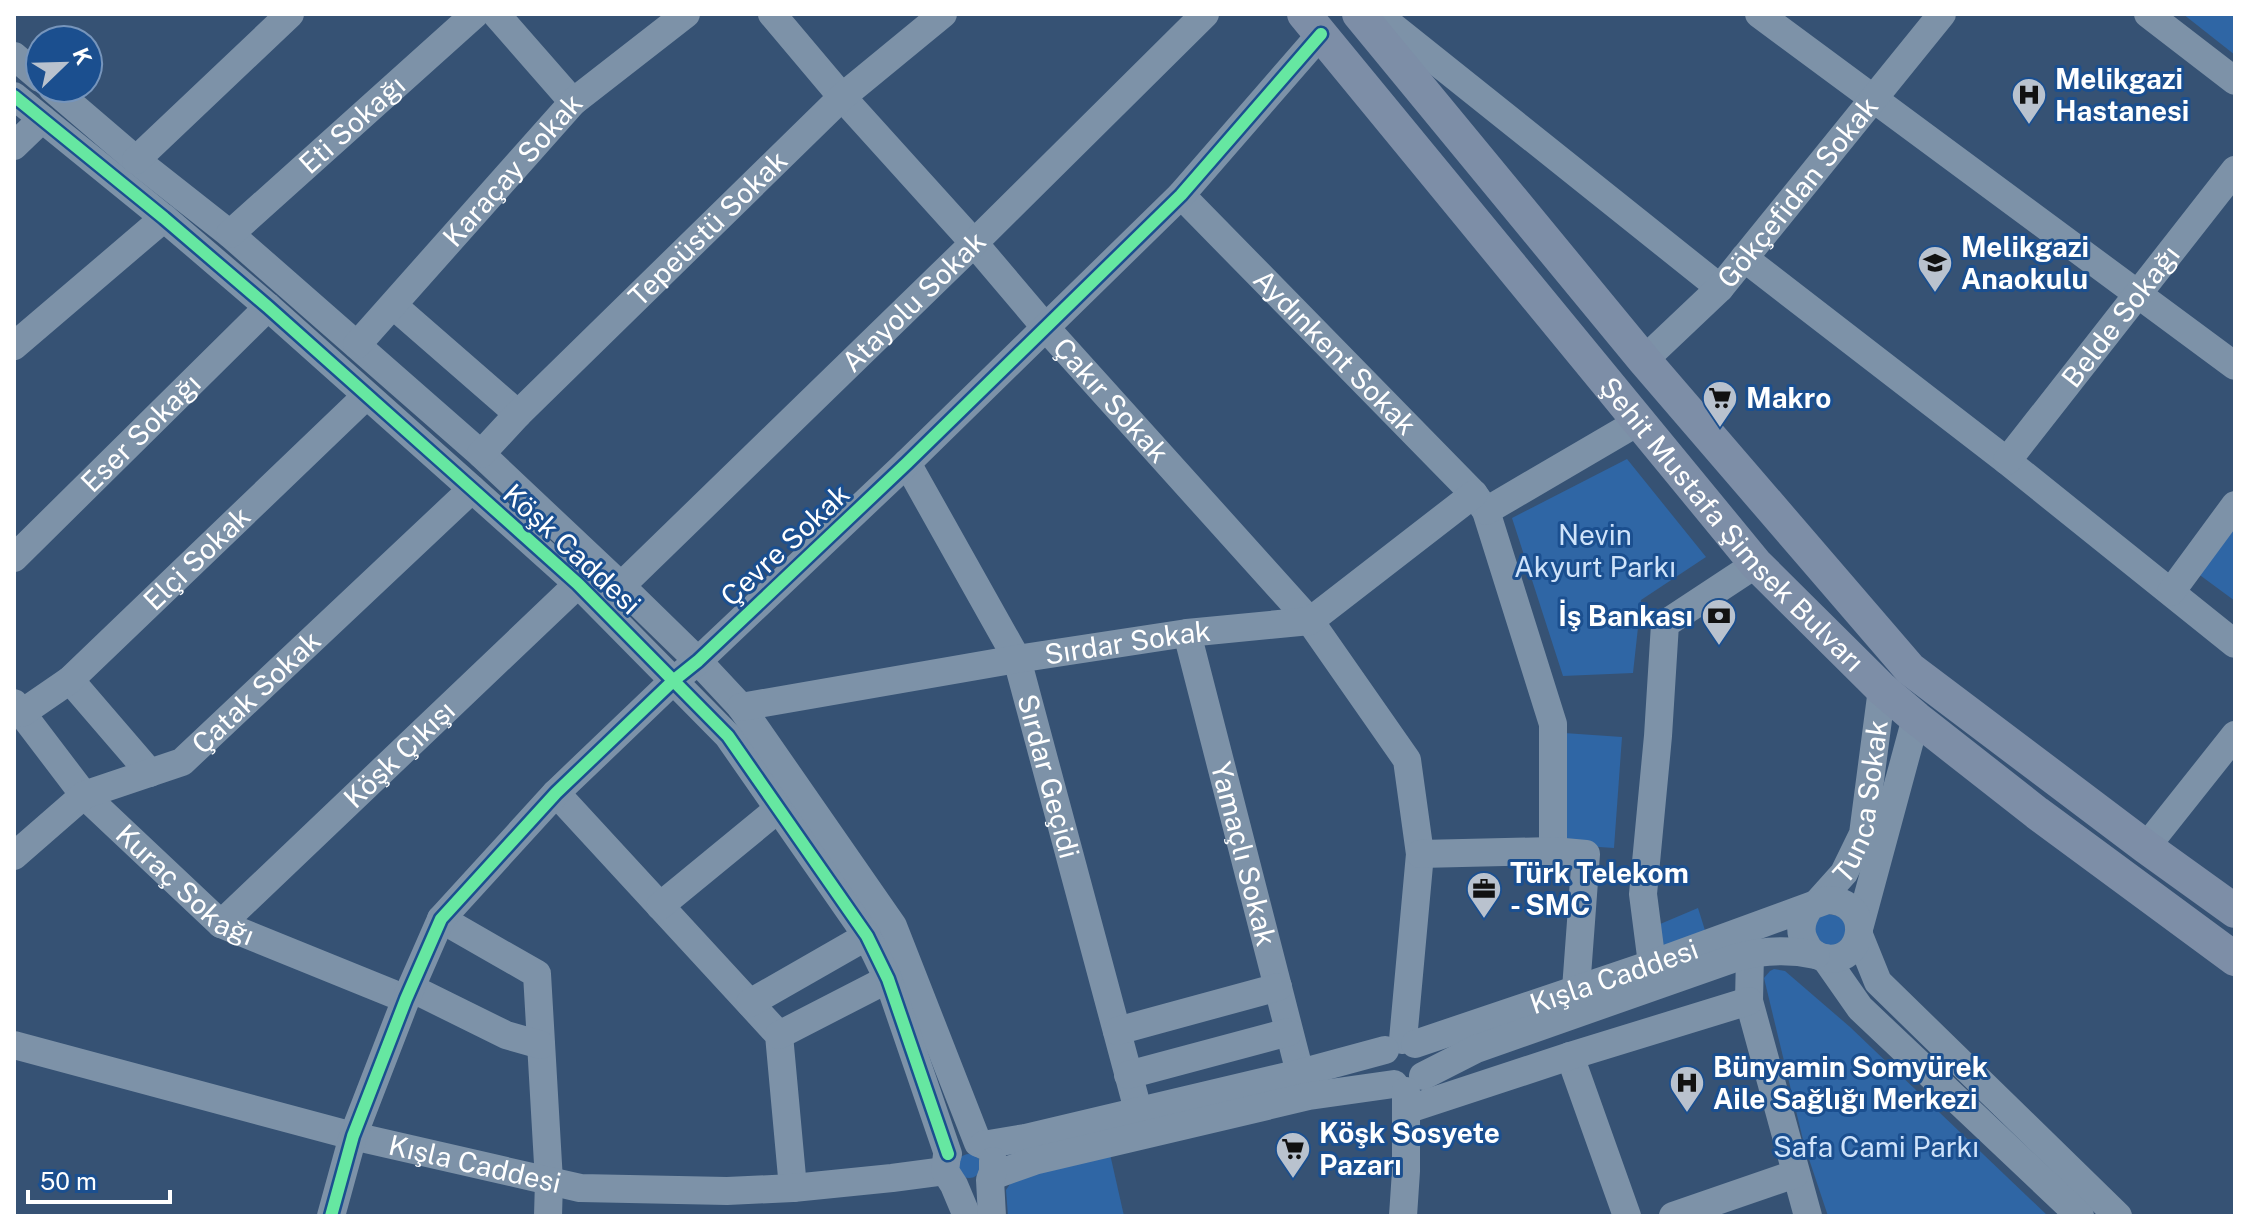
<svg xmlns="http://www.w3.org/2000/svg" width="2249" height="1230" viewBox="0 0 2249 1230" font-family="'Public Sans',sans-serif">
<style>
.green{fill:#2f66a5}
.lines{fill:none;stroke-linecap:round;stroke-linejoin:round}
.minor{stroke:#7d92a8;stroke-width:28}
.major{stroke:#7d8ea7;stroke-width:34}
.cycleway-casing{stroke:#1b4f8f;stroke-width:17}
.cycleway{stroke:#66e7a1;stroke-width:12}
.labels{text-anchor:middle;stroke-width:6;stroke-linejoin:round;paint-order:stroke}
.poi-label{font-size:28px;font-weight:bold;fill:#fff;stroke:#1b4f8f;text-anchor:start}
.street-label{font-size:28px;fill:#fff;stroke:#1b4f8f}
.park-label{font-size:28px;fill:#cfe3fa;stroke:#1b4f8f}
</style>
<rect width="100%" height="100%" fill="#365274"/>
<g class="green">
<polygon points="2183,14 2235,14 2235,55"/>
<polygon points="1627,459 1706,557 1641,600 1633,673 1563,676 1512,518"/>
<polygon points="2235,525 2235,601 2197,573"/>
<polygon points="1564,733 1622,737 1614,848 1556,844"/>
<polygon points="1698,908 1708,940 1653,960 1646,930"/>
<polygon points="1823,913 1844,917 1846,938 1832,947 1817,941 1813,925"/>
<polygon points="1774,969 1785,971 1850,1027 2048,1216 1828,1216 1804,1144 1764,978 1770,971"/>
<polygon points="1110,1154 1124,1216 1008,1216 1006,1190 1014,1178"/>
<circle cx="969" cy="1166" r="12"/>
</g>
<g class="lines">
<g class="minor">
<polyline points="496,14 573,102"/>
<path id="s1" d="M772,14L842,97L974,243L1046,328L1310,621L1407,760L1420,854L1403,1040"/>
<polyline points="1377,14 1720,288"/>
<polyline points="1759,14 2235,366"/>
<polyline points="2148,14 2235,81"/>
<polyline points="14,56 40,78"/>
<polyline points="52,88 136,160 230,234 481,454 621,586 698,661 741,707 893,926 978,1143"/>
<polyline points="14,96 164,218 268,307 472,489 578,584 728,736 867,936 888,979 948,1154"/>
<polyline points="14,146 42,119"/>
<polyline points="136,160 290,14"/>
<path id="s2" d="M1181,195L1474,494L1486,511L1553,724V851"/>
<path id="s3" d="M230,234L475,14"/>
<polyline points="1744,258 2007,461 2235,644"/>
<polyline points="394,306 518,414"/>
<path id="s4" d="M357,345L573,102L686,14"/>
<polyline points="14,346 164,218"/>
<path id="s5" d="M1644,360L1720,288L1942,14"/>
<path id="s6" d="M481,454L518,414L842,97L943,14"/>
<path id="s7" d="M2007,461L2235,170"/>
<path id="s8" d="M907,463L1017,659L1138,1110"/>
<polyline points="1486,511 1638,422"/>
<path id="s9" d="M14,558L268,307"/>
<path id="s10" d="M621,586L974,243L1205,14"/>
<polyline points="2171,592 2235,505"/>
<path id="s11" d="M1187,633L1300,1073"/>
<polyline points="70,680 150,773"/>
<path id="s12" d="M14,703L84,795L221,924L406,999"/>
<path id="s13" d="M741,707L1017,659L1187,633L1310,621L1474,494"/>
<path id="s14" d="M22,713L70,680L366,396"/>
<polyline points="556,793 779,1035 793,1188"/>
<polyline points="2146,847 2235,735"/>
<polyline points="1420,854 1553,851 1586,854 1576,989"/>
<path id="s15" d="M14,856L84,795L182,762L472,489"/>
<path id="s16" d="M1818,902L1844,873L1863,834L1882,689"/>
<polyline points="660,906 778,809"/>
<polyline points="441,919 537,974 549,1181 548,1216"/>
<path id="s17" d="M221,924L578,584"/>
<polyline points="1860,925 1916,718"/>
<polyline points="1859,935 1878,982 2118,1216"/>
<polyline points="1750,954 1749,1001 1808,1216"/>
<polyline points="1825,958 1860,1008 2080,1216"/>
<polyline points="1652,964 1643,894 1658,736 1665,624 1756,564"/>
<polyline points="411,988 506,1035 541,1045"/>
<polyline points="750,1003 867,936"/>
<polyline points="1117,1031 1278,987"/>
<polyline points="779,1035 888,979"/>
<path id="s18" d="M1415,1044L1652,964L1827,900C1875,901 1865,966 1824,958C1816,956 1808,950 1805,942C1798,930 1802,918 1810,907"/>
<path id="s19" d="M14,1045L353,1136L580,1188L727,1191L793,1188L892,1178L945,1171"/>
<polyline points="1570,1056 1627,1216"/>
<polyline points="1128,1075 1289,1032"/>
<path d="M1423,1076L1476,1049L1735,958C1762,950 1788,949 1816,955"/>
<polyline points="1406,1110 1570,1056 1749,1001"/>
<polyline points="983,1145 1025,1138 1300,1073 1385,1050"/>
<polyline points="947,1155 945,1171 954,1185 967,1216"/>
<polyline points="992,1176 1034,1161 1309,1096 1394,1084"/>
<polyline points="331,1216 353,1136 406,999 441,919 556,793 673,681 698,661 907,463 1181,195 1321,34"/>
<polyline points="992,1216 990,1180 993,1172 993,1161"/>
<polyline points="1403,1216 1406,1171 1406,1091"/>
<polyline points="1673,1216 1795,1174"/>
</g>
<g class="major">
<path id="s20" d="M1304,14L1756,564L1882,689L1916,718L2037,813L2235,959"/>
<polyline points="1359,14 1644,360 1910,669 2146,847 2235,911"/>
</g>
<defs>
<g id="cycleway">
<polyline points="14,96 164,218 268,307 472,489 578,584 728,736 867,936 888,979 948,1154"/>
<polyline points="331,1216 353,1136 406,999 441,919 556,793 673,681 698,661 907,463 1181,195 1321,34"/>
</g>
</defs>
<use href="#cycleway" class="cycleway-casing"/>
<use href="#cycleway" class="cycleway"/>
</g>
<defs>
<symbol id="hospital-pin" viewBox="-11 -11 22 30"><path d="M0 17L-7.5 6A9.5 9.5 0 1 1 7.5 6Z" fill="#b9c2ce" stroke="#1b4f8f"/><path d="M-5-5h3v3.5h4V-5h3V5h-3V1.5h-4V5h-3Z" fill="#111"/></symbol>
<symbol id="school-pin" viewBox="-11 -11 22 30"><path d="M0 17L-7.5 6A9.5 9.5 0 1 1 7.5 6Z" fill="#b9c2ce" stroke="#1b4f8f"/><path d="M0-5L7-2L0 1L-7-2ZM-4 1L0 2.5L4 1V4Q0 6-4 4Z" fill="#111"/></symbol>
<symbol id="supermarket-pin" viewBox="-11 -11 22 30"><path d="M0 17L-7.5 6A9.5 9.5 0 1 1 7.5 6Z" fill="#b9c2ce" stroke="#1b4f8f"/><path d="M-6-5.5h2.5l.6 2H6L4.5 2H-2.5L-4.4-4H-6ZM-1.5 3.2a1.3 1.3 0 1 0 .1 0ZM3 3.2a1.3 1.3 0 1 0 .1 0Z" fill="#111"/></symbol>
<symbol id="bank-pin" viewBox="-11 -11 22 30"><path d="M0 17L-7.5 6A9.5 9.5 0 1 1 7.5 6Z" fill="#b9c2ce" stroke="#1b4f8f"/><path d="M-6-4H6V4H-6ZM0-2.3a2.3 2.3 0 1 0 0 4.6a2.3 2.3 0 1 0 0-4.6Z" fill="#111"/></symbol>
<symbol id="office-pin" viewBox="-11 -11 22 30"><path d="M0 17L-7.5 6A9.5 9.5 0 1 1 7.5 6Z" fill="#b9c2ce" stroke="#1b4f8f"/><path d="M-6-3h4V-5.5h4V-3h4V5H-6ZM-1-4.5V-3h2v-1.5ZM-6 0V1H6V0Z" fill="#111"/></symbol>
</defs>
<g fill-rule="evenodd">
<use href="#hospital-pin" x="2009" y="75" width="40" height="54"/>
<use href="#school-pin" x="1915" y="243" width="40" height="54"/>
<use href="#supermarket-pin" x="1700" y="378" width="40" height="54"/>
<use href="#bank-pin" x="1699" y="596" width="40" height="54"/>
<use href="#office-pin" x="1464" y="869" width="40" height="54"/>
<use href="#hospital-pin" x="1667" y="1063" width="40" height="54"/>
<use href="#supermarket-pin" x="1273" y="1129" width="40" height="54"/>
</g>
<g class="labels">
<g class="poi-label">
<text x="2055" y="89">Melikgazi<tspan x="2055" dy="32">Hastanesi</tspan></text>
<text x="1961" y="257">Melikgazi<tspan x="1961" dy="32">Anaokulu</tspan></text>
<text x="1746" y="408">Makro</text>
<text x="1693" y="626" text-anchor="end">İş Bankası</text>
<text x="1510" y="883">Türk Telekom<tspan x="1510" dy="32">- SMC</tspan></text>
<text x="1713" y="1077">Bünyamin Somyürek<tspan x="1713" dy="32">Aile Sağlığı Merkezi</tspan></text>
<text x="1319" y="1143">Köşk Sosyete<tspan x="1319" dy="32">Pazarı</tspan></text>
</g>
<g class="street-label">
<text dy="10" stroke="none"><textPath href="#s3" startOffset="164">Eti Sokağı</textPath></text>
<text dy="10" stroke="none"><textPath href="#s4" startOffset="234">Karaçay Sokak</textPath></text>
<text dy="10" stroke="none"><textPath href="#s5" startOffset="228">Gökçefidan Sokak</textPath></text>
<text dy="10" stroke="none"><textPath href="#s6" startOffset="320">Tepeüstü Sokak</textPath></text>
<text dy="10" stroke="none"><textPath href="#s10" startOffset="408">Atayolu Sokak</textPath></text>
<text dy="10" stroke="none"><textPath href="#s7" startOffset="184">Belde Sokağı</textPath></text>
<text dy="10" stroke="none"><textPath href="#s2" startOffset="220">Aydınkent Sokak</textPath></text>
<text dy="10" stroke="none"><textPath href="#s1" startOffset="514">Çakır Sokak</textPath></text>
<text dy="10" stroke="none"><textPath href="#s9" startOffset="178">Eser Sokağı</textPath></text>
<text dy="10" stroke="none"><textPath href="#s20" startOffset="666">Şehit Mustafa Şimsek Bulvarı</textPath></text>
<text transform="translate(785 545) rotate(-43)" y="10">Çevre Sokak</text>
<text transform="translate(572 549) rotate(43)" y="10">Köşk Caddesi</text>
<text dy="10" stroke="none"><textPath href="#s14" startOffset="234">Elçi Sokak</textPath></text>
<text dy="10" stroke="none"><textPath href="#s13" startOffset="392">Sırdar Sokak</textPath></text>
<text dy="10" stroke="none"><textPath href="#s15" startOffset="298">Çatak Sokak</textPath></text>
<text dy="10" stroke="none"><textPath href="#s17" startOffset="246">Köşk Çıkışı</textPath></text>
<text dy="10" stroke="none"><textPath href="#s8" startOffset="346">Sırdar Geçidi</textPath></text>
<text dy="10" stroke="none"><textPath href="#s16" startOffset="114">Tunca Sokak</textPath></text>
<text dy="10" stroke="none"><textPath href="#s11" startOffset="228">Yamaçlı Sokak</textPath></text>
<text dy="10" stroke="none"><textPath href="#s12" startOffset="252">Kuraç Sokağı</textPath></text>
<text dy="10" stroke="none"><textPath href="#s18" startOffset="210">Kışla Caddesi</textPath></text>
<text dy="10" stroke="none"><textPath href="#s19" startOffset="476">Kışla Caddesi</textPath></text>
</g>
<g class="park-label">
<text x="1595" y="545">Nevin<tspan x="1595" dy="32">Akyurt Parkı</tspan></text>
<text x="1876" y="1157">Safa Cami Parkı</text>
</g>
</g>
<rect width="2249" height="1230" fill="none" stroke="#ffffff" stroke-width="32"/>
<g transform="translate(64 64) rotate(67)"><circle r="38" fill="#1b4f8f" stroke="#7695bc" stroke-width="2"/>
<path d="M0-6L14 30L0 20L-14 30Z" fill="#b9c2ce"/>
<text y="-12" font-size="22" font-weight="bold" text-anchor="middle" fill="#ffffff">K</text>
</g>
<path d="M28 1190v12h142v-12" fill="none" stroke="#ffffff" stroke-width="4"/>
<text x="40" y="1190" font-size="24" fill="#ffffff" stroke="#1b4f8f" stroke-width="6" paint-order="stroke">50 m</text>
</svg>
